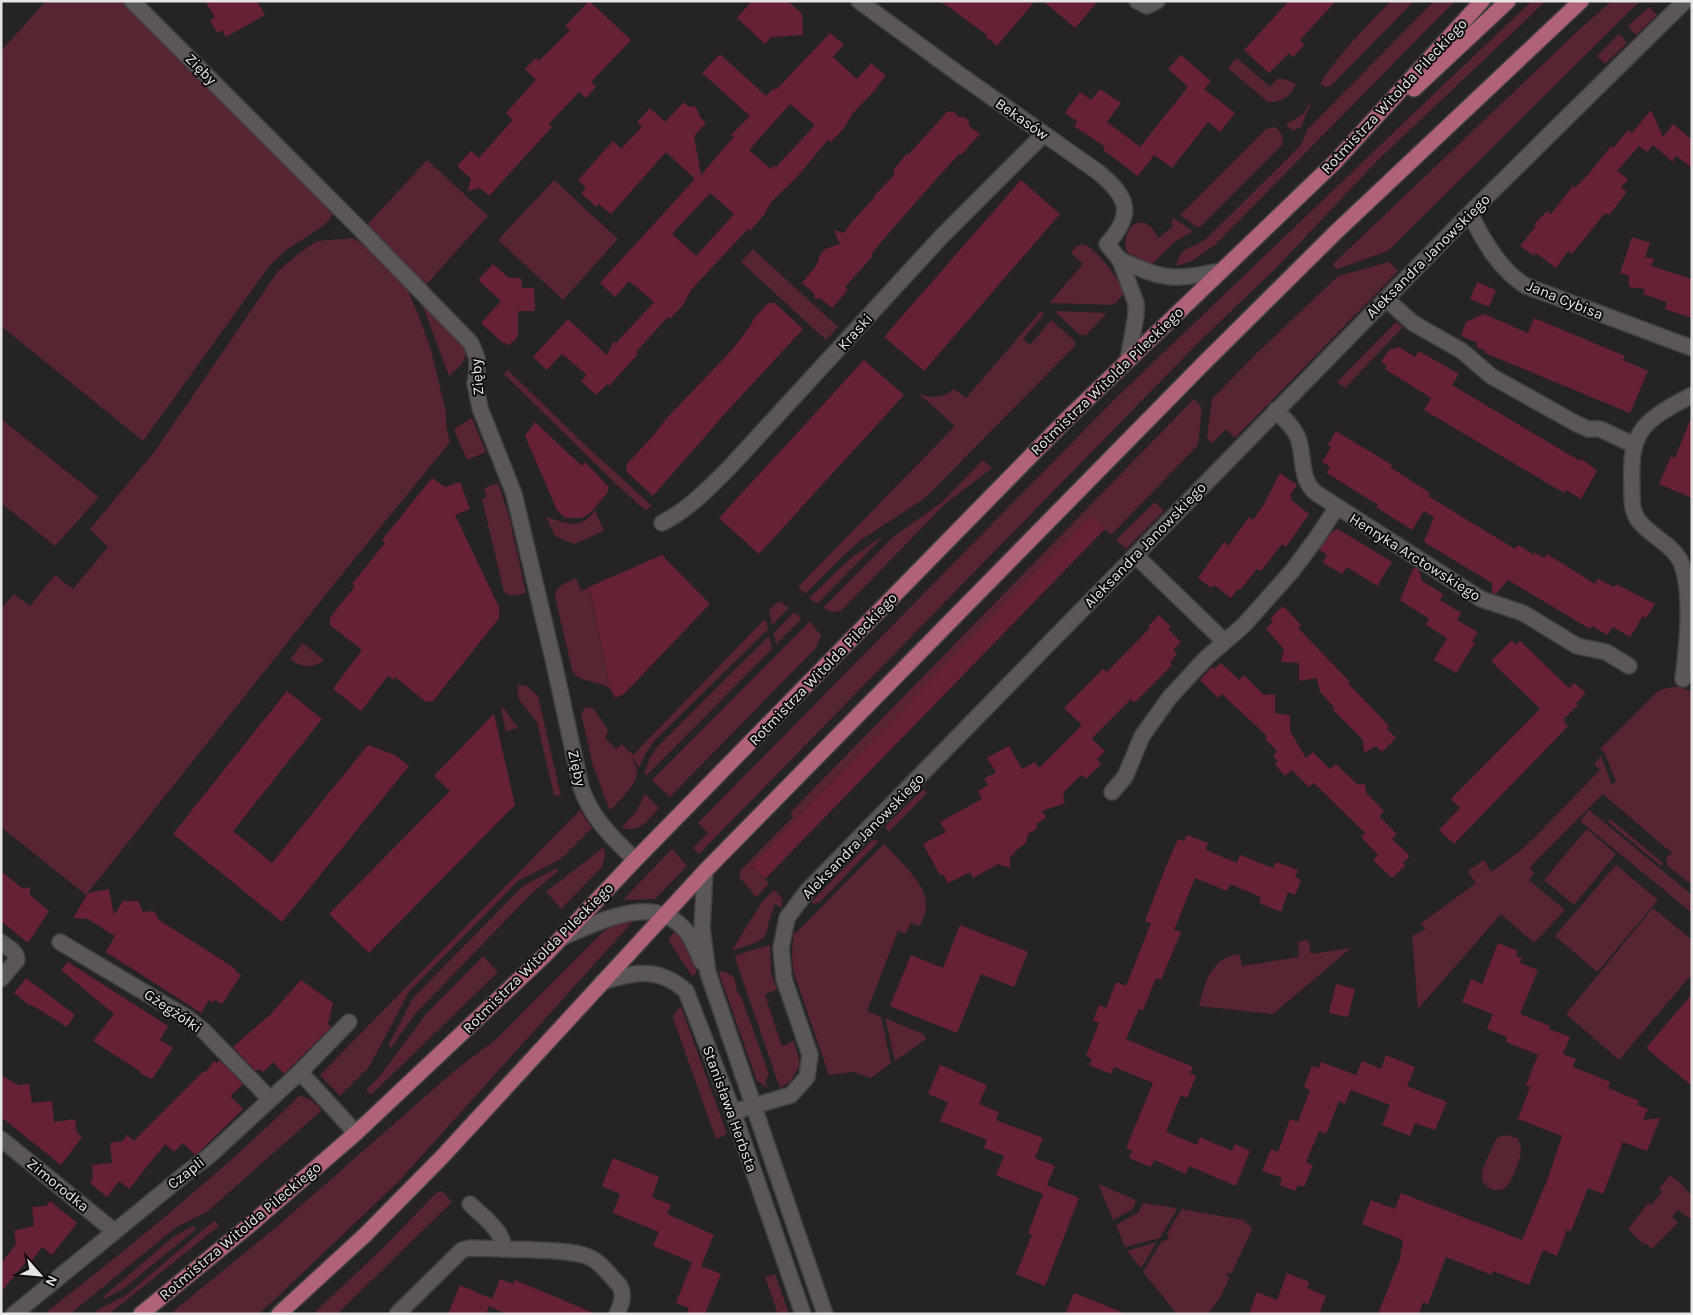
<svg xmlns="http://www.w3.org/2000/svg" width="1693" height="1315" viewBox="0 0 1693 1315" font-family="Karla,sans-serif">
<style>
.green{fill:#562531}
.building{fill:#662135;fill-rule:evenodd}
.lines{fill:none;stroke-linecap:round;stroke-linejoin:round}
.minor-casing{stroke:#434041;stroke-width:18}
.major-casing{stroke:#434041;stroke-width:18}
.minor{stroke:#5b5758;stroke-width:15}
.major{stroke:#b06277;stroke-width:15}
.labels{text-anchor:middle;stroke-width:4;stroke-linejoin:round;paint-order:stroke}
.street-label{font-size:15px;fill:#e6e4e5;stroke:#0e0c0d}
</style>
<rect width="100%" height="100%" fill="#252323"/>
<g class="green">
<polygon points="46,1 124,1 333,210 331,218 323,226 286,250 270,265 143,441 1,326 1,51"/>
<path d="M1391,1H1414L1331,86L1326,87L1320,84C1339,53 1365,28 1391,1Z"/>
<path d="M1434,1H1455L1216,244L1192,261L1176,266C1183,243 1190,251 1206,239L1301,145L1307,130Z"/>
<polygon points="1532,1 1546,1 1379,159 1276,268 1199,342 699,854 693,848 708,833 698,823 1114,400 1419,108"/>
<polygon points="1612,1 1640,1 1388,251 1337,269 1333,266 1334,263 1583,26"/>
<polygon points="1649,7 1657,15 1636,35 1628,26"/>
<polygon points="1619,34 1627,43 1605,64 1597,56"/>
<path d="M1236,59H1238L1270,87L1277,79H1284L1296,84C1290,97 1281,103 1268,102L1228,68Z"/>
<polygon points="1313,98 1301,127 1293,131 1285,125 1303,114"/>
<polygon points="1276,127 1283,137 1282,145 1200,227 1195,226 1180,215 1266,129"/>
<polygon points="427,160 488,216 424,287 366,226"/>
<polygon points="554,180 618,239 563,300 498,240"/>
<path d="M1173,218L1190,229L1192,232L1176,241L1151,265L1127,252C1121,239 1132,215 1148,225C1153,228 1156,234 1159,238L1173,226L1171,222Z"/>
<polygon points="353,238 369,249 406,286 418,314 431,350 446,412 446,426 450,442 339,578 86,895 1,827 1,609 14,594 30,606 55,575 73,589 108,547 90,529 155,451 278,271 298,254 317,241"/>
<path d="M1083,244C1100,251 1116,277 1125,293L1113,305L1051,303L1050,302L1083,264L1071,253L1077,246Z"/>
<polygon points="753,249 838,327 826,340 741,262"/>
<polygon points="1389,262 1398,271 1235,438 1226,429 1212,443 1207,438 1212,399 1256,354 1338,276"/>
<polygon points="422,304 464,344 466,355 461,365 449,376"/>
<path d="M1041,311L1044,314L1023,339L1030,345L1051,320L1075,341V346L925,498L861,540L843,556L805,594L798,587L955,426L919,394C933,398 942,399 954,389L966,398Z"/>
<polygon points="1056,311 1107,313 1086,335 1080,335 1055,312"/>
<polygon points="1396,322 1403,327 1345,388 1337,382"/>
<polygon points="508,370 581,441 652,506 645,510 616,484 504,374"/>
<polygon points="1194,399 1202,408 1198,445 1111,535 1091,516 751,865 769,883 758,896 755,896 740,878 740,871 793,817 790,813"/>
<polygon points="472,418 486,452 467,460 454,429"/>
<polygon points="1,419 99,497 55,546 1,503"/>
<polygon points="983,460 992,468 945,504 841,611 832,612 823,608 893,537 941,503"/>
<polygon points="498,483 509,516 526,593 511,596 504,592 482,499 487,497 484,488"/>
<polygon points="1155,502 1164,511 1126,549 1116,540"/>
<path d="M595,510L604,531L574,544L555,536L546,517C567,523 581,531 595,510Z"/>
<polygon points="881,537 881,539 817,604 809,598 851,558"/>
<path d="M576,578L581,591L592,586L590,594L611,690C598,679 584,684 573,673L555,597C556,585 566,583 576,578Z"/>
<polygon points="779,601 789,608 772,625 769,610"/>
<polygon points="794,612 802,619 776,644 774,633"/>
<path d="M764,620L767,623L768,629L654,741L646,753L639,768L632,756C633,761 636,766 637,771C639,783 617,803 610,811L593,766L581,713L585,708L590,707L594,709L608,730L605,738L616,749L622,744L633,755Z"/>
<polygon points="810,621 821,636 815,649 670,797 652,780"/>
<polygon points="769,636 772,649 647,775 644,774 650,757 659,745"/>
<path d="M303,643L324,660C312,669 302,668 290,659Z"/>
<polygon points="519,685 527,686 538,696 561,796 554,795 537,722 519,700 517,687"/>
<polygon points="1673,687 1680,687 1692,692 1692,885 1667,865 1666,859 1672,853 1603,794 1530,867 1534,874 1529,880 1565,910 1534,943 1501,914 1418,1009 1412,936 1426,929 1421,925 1423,922 1476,883 1468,872 1469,870 1484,860 1491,871 1494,870 1520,851 1536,836 1600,770 1594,764 1601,756 1612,785 1616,781 1605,754 1600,749 1656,693 1663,689"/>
<polygon points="502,706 518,728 506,731 501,710"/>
<polygon points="923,789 927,793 889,832 885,828 886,825"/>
<path d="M645,794L659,808C647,821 641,833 621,828L636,812Z"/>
<polygon points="580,810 592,828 561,859 518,881 409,992 369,1067 340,1096 320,1075"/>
<polygon points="1589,810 1692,895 1692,913 1580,821"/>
<polygon points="1610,819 1663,863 1661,866 1608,822"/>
<polygon points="1587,829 1616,854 1574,905 1544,880"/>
<polygon points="872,840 879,841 820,902 814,904 811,902"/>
<path d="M884,844C898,860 929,885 926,908C925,914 922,920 920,926L911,923L905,934L898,931L867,1011L881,1017L891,1063L871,1078L853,1072L829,1075L793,970L792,952L794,932L796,933Z"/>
<polygon points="604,847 605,856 602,867 561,909 546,892"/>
<polygon points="672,849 687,866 655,899 623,900"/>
<polygon points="1616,865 1658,900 1597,972 1555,936"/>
<polygon points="557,868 558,871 530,895 415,1014 391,1048 388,1046 413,998 523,886"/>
<path d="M774,890C780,896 785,898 781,907L775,904C770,914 769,926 765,936C761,943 740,948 732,950L762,902Z"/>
<polygon points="1653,908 1692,940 1692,974 1619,1060 1566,1014"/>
<polygon points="635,919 399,1181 274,1300 258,1314 170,1314 280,1224 453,1072 495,1040 603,932 614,924"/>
<polygon points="676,931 687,939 697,973 692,976 669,941 670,937"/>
<path d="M1307,940L1309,942L1311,954L1351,948L1273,1014L1199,1006C1206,981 1210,958 1240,954L1242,966L1299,957L1298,942Z"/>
<polygon points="770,945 771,974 777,989 765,995 782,1046 794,1041 800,1064 791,1081 780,1088 735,958 737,955"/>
<polygon points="483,956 498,972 371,1095 366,1090 380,1076 426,1014"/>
<polygon points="719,971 726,972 734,977 738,994 740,994 769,1074 765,1082 768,1088 757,1081 719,973"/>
<polygon points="681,1007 727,1134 716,1139 673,1018 675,1012"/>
<polygon points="885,1018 923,1034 926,1039 895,1061"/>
<path d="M299,1096C309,1097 315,1103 322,1110L208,1211L175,1228L70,1314H44C132,1245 219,1175 299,1096Z"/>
<path d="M1506,1135L1517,1138C1519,1142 1521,1145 1521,1149C1522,1156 1511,1185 1505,1188C1494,1195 1479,1185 1482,1172C1485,1161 1492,1150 1496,1139L1501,1136Z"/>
<polygon points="1670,1175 1685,1187 1685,1189 1692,1195 1692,1218 1688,1218 1678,1210 1672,1217 1678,1223 1652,1249 1645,1243 1643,1244 1628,1229 1648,1203 1651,1205 1662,1192 1659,1189"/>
<polygon points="1098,1184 1136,1200 1133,1209 1113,1220"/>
<polygon points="442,1191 452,1202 337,1314 313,1314 383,1248 436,1193"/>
<polygon points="1143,1203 1176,1208 1176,1211 1160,1238 1125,1247 1116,1225 1138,1213"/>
<polygon points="1182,1209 1243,1220 1251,1227 1252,1230 1231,1274 1228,1273 1226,1276 1230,1277 1221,1296 1208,1314 1177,1314 1143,1272 1162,1241 1167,1240 1169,1237 1167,1233"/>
<polygon points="215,1220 219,1226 109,1314 93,1314 99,1309 125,1296"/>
<polygon points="193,1226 196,1229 123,1289 104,1299 102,1298 173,1237"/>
<polygon points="1157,1242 1141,1268 1127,1251"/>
<polygon points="775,1274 789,1314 778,1314 765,1277"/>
</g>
<g class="building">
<polygon points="205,1 257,1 265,15 226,37 222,30 217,33 210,20 215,17"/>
<polygon points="589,1 631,40 591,82 596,87 586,98 579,92 549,124 552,127 489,196 480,188 468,191 471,179 457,166 471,151 479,158 513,120 506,113 536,80 525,69 536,58 539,61 570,30 565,26"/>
<polygon points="752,1 788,1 802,14 803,35 771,37 765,44 737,18"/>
<polygon points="940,1 1035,1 997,46 985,36 987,35"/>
<polygon points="1043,1 1098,1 1075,28"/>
<polygon points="1289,1 1336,1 1300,40 1304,45 1293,57 1289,53 1269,73 1244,50"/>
<path d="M830,33L844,45L833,57L857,79L871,63L886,76L876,88H877L852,114L845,127L831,142L828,140L797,177L771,202L764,215L750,231L748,229L691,290L683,305L670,319L668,317L636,352L638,354L609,386L607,384L596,395L581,381L587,375L562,354L547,370L533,357L568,319L607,355L614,341L616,343L654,302L629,281L615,297L600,283L695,179L666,152L611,214L599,204L596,207L581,193L586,187L578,180L613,141L621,149L642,127L637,122L650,108L665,122L684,102L689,107L694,106L699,112V116L706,123L694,136L701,175L734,137L731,135L750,116L702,73L720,54L766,96L774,88L776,90ZM790,104L815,125L776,167L774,165L771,169L749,150ZM710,193L734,214L696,256L672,234Z"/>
<polygon points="1181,55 1211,81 1204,89 1235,113 1220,132 1208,122 1172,168 1154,155 1138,176 1103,150 1105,147 1074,126 1077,121 1065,113 1080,92 1091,100 1100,89 1121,103 1107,122 1140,147 1188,87 1168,69"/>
<polygon points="1651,110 1663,137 1673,124 1692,140 1692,168 1676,156 1673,160 1674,163 1653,145 1647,152 1639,146 1617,171 1628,179 1621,187 1627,192 1609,215 1605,213 1572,254 1568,251 1556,268 1536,253 1534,256 1520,246 1536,226 1534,224 1547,211 1551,214 1573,186 1575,188 1587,176 1611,146 1613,148 1628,130 1632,133"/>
<polygon points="953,111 959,117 964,117 969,121 969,126 980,134 961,155 959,154 922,195 871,254 873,256 845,287 848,290 832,308 820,298 815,299 814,293 802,283 817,265 816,264 819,261 818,258 825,249 840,244 834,230 844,233 851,223 874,198 874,196 895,174 893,171 906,154 908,155 947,112"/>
<polygon points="1021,180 1060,214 924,371 884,337"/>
<polygon points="1632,237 1650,243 1645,257 1654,259 1651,266 1692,279 1692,318 1665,309 1667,302 1643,294 1645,289 1629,287 1629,276 1620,273"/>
<polygon points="493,264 509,278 521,278 522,288 534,288 535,311 518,311 518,336 509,346 505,342 504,344 481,323 501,301 478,280"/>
<polygon points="1477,282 1496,290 1489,307 1470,299"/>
<polygon points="768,303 775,303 803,329 722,417 653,496 627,472 626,465 654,435 665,420 732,350 753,322 752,321"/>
<polygon points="1484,314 1528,333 1534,318 1625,356 1623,360 1648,371 1630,413 1485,353 1486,351 1476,347 1478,343 1461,336 1466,322"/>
<polygon points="1399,347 1415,357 1419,351 1459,374 1452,385 1580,461 1582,459 1597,471 1581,499 1566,490 1564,493 1424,410 1431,398 1385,369 1387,366 1381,362 1389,350"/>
<polygon points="864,360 904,395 759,554 719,518"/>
<polygon points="1691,418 1692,418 1692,498 1659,484 1671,456 1675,458"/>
<polygon points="535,422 582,466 585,462 608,486 608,492 591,512 582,518 565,518 557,510 525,436"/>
<polygon points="1336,431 1392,465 1390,467 1430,493 1428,496 1515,549 1518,545 1534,555 1535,552 1544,558 1547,554 1595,584 1598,579 1614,587 1616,584 1655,604 1646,618 1643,616 1630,637 1613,627 1607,635 1592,626 1590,629 1508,580 1496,594 1492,593 1492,583 1424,542 1434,517 1424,511 1412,530 1376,507 1378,505 1327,473 1330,467 1322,462 1331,447 1328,445"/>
<polygon points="1280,473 1297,485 1290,495 1292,496 1290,499 1309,514 1286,547 1282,544 1261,571 1257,569 1240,590 1238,589 1231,598 1214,585 1211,588 1198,578 1224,542 1228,546 1249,517 1253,520 1263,506"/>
<polygon points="432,478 445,487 460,482 470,509 455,515 499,607 499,618 433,701 426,702 395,677 393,680 388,676 361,711 333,689 362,650 330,625 330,618 355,586 352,584 385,543 382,540"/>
<polygon points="1091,515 1105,529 765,879 751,865"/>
<polygon points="1338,529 1392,562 1377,586 1347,567 1342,574 1323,563 1327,555 1319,550 1332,532"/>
<polygon points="662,555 710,604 624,694 615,698 611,690 589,587"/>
<polygon points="1414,567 1419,570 1422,581 1443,594 1440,600 1461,613 1457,620 1478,632 1472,641 1475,643 1456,673 1434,660 1447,638 1426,625 1429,619 1400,600"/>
<polygon points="1283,606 1301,625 1298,628 1350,682 1348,683 1389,726 1387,729 1396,738 1382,752 1376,746 1364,753 1363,740 1333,710 1335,708 1320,692 1317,678 1299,681 1299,663 1281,662 1284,649 1266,629 1273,622 1270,619"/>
<polygon points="1159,615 1171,627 1168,629 1181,642 1173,650 1177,654 1170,662 1172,665 1134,703 1131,699 1094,736 1092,739 1105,751 1097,759 1101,764 1086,779 1081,775 1063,793 1065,803 1042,811 1046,818 1036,824 1038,828 1028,834 1026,843 1014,852 1015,854 1010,856 1010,868 998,864 973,878 970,872 948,883 943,874 940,875 923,844 946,832 940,822 982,799 978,791 988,785 984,779 996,772 987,758 1009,746 1022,769 1035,762 1039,768 1082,725 1064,708 1103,669 1107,672 1150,628 1148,626"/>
<polygon points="1512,640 1516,645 1520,641 1569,688 1574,683 1586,693 1576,703 1578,705 1563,720 1568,726 1454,844 1439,830 1460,808 1451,799 1540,709 1491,661"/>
<polygon points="1221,663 1239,680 1244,675 1264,695 1275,694 1275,713 1290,715 1290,731 1306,758 1313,752 1330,769 1336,764 1357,784 1365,784 1367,794 1384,811 1379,816 1397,834 1392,839 1410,856 1403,863 1405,866 1392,878 1373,860 1378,855 1361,837 1365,833 1314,783 1309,787 1292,770 1285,776 1275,765 1278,761 1273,756 1277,751 1265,739 1267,736 1222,694 1218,698 1200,680 1212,667 1214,669"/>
<polygon points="287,691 322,719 233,831 272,863 368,745 395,755 409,766 282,922 173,834"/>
<polygon points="494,714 515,805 369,953 329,914 450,791 434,776"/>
<polygon points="1187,835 1208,843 1206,850 1237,863 1240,855 1273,868 1276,862 1298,870 1295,877 1301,880 1295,895 1288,892 1281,912 1259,903 1261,897 1230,884 1227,891 1195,878 1174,930 1181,932 1161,980 1156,978 1143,1010 1139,1009 1126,1039 1193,1067 1190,1073 1196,1076 1187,1098 1181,1095 1166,1132 1197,1145 1200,1137 1232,1151 1235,1144 1250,1151 1236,1186 1189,1166 1186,1174 1154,1160 1151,1167 1129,1158 1132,1151 1126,1148 1153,1083 1114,1067 1111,1074 1089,1065 1092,1059 1086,1056 1099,1023 1093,1020 1099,1005 1106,1008 1116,982 1126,986 1151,923 1145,921 1165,869 1178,839 1184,841"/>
<polygon points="1,871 23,889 30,887 30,895 49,911 28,943 1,921"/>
<polygon points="109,889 114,915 123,901 138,901 143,912 154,911 159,920 236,969 235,971 241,975 222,1004 215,1000 213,1003 209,1000 201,1013 106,952 115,936 88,919 73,918 88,893"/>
<polygon points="960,925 1028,952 1014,987 981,974 957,1033 890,1006 911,955 943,968"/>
<polygon points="1498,943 1518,951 1516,956 1522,958 1520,963 1538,970 1520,1014 1550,1026 1549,1029 1570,1037 1563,1054 1576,1059 1573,1067 1610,1082 1608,1088 1639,1101 1637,1105 1648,1109 1643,1120 1660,1118 1647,1151 1623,1142 1603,1194 1588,1188 1571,1231 1567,1230 1557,1256 1543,1250 1529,1285 1493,1271 1492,1275 1446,1257 1428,1304 1423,1302 1419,1314 1378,1314 1400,1259 1403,1240 1362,1224 1371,1200 1395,1209 1401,1193 1522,1240 1548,1178 1562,1136 1518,1119 1530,1087 1526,1085 1538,1055 1506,1042 1507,1037 1487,1029 1493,1014 1462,1002 1471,979 1482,984"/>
<polygon points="68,962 168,1026 160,1040 173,1048 152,1079 143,1075 138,1070 93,1041 114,1014 61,970"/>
<polygon points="26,978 75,1015 67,1027 30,1004 29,1005 14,993"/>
<polygon points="301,980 333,1003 328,1024 331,1027 284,1074 273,1062 263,1072 259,1069 256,1071 233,1047 271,1014"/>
<polygon points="1336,984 1355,989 1348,1017 1329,1013"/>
<polygon points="1692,994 1692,1086 1646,1048"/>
<polygon points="1386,1055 1415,1067 1407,1086 1447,1102 1435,1130 1415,1123 1410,1136 1382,1125 1390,1105 1351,1090 1345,1104 1339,1101 1326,1134 1319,1131 1306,1162 1313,1165 1304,1187 1298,1185 1295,1191 1280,1185 1282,1178 1262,1171 1271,1149 1278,1152 1290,1119 1298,1122 1310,1090 1304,1087 1312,1066 1319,1068 1321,1062 1356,1075 1362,1061 1381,1069"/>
<polygon points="219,1060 243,1084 230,1096 243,1109 200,1151 195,1155 183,1143 174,1152 165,1144 129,1189 119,1181 107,1197 90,1183 93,1178 92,1165 112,1163 110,1143 123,1141 127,1135 134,1141 204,1071 206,1072 214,1061 217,1063"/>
<polygon points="940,1065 987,1085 979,1104 999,1112 996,1120 1043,1138 1035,1158 1055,1166 1047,1185 1079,1198 1045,1286 1016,1274 1032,1235 1028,1233 1043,1194 996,1175 1004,1156 984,1148 987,1140 940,1121 948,1102 928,1094"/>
<polygon points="1,1075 18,1085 29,1084 32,1103 52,1101 54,1122 75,1119 77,1133 82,1137 61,1165 1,1117"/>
<polygon points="613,1158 659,1177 652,1197 671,1205 667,1214 714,1235 701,1266 721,1274 705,1314 686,1314 689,1308 676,1303 692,1262 653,1246 659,1232 613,1213 620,1194 602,1186"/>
<polygon points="50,1201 77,1223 52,1255 42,1247 30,1263 27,1261 1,1292 1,1264 16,1244 14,1231 34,1226 32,1207 46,1206"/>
<polygon points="1287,1273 1309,1282 1307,1288 1326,1296 1319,1314 1249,1314 1257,1292 1277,1300"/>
<polygon points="500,1279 513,1284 515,1280 596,1314 507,1314 489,1306 486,1314 448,1314 460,1285 492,1299"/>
<polygon points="1074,1293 1124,1313 1124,1314 1065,1314"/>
</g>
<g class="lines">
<defs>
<g id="minor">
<path d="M132,1L360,229L471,343L477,358V373L475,383L480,408L514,494L554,663L581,787C591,818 613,838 635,860"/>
<path d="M859,1L956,72L1098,172C1128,197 1135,213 1107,244L1120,260L1136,303V315L1128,360"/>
<polyline points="1137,1 1147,6 1157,1"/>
<path d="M1470,213C1483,241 1500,270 1526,286L1692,348"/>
<path d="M1120,260C1137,267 1154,276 1173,277C1189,278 1205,274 1220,271"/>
<polyline points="1386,299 1413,323 1462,351 1491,376 1577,424 1588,429 1600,429 1634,445"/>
<path d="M1276,410C1284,419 1294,427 1298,438C1305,457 1299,479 1316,493L1481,599L1523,613L1577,646L1606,652L1629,666"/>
<path d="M662,523C689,509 708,489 729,468L941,237L1043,135"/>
<polyline points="1135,555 1224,641"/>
<path d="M1683,679C1687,647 1693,595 1682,565C1675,545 1651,537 1639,521C1631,511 1632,498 1632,485C1629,429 1645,420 1692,395"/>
<polyline points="1112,792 1125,777 1142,736 1170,697 1206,658 1244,625 1292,571 1316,539 1337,507"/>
<polyline points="705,871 702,928 708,973 825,1314"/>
<path d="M563,937C599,922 654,892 686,931C693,940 697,952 702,962"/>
<path d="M1,942C7,947 17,951 17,960L1,979"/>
<polyline points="60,942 186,1017 203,1030 270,1099"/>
<path d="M602,982C635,972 658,966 686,991L733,1112L803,1314"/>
<polyline points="300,1072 356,1133"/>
<polyline points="733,1112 791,1095 807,1077 810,1055 784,979 781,948 787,918 808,890 1470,213 1685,1"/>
<polyline points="1,1139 114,1231"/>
<path d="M470,1204C481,1215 506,1233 503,1249C525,1250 570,1249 589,1257C601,1262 611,1277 620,1286C625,1297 621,1304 617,1314"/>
<polyline points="14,1314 190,1170 208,1157 300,1072 349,1022"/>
<polyline points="397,1314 462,1250 470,1248 503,1249"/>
</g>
<g id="major">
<polyline points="1414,89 1508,1"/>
<polyline points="141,1314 251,1224 356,1133 545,955 635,860 1067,419 1335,162 1482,1"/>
<polyline points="279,1314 365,1235 442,1157 705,871 1203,364 1336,232 1581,1"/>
</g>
</defs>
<use href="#minor" class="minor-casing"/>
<use href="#major" class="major-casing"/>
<use href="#minor" class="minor"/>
<use href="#major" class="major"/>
</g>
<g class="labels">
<g class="street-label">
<text transform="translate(201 69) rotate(45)" y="5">Zięby</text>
<text transform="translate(1394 96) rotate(-47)" y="5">Rotmistrza Witolda Pileckiego</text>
<text transform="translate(1022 119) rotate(35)" y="5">Bekasów</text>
<text transform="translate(1428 256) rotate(-45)" y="5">Aleksandra Janowskiego</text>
<text transform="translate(1565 300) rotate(22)" y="5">Jana Cybisa</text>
<text transform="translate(855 332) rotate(-48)" y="5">Kraski</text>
<text transform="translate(477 377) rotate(-95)" y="5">Zięby</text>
<text transform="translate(1107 381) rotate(-44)" y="5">Rotmistrza Witolda Pileckiego</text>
<text transform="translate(1145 545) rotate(-46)" y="5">Aleksandra Janowskiego</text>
<text transform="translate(1415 557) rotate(32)" y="5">Henryka Arctowskiego</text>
<text transform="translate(823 669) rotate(-46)" y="5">Rotmistrza Witolda Pileckiego</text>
<text transform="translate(577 768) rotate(77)" y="5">Zięby</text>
<text transform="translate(863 836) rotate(-46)" y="5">Aleksandra Janowskiego</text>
<text transform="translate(538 958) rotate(-45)" y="5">Rotmistrza Witolda Pileckiego</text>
<text transform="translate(173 1011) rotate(34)" y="5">Gżegżółki</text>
<text transform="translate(730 1109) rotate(70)" y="5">Stanisława Herbsta</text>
<text transform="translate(186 1173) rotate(-38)" y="5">Czapli</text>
<text transform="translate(58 1185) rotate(39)" y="5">Zimorodka</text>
<text transform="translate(240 1231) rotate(-40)" y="5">Rotmistrza Witolda Pileckiego</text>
</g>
</g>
<rect width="1693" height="1315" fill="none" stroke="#e6e4e5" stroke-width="5"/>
<g transform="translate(40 1275) rotate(117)" stroke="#0e0c0d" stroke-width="4" paint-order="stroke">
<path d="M0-4L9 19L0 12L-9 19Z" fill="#e6e4e5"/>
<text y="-8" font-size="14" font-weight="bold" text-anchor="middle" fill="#e6e4e5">N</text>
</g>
</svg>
